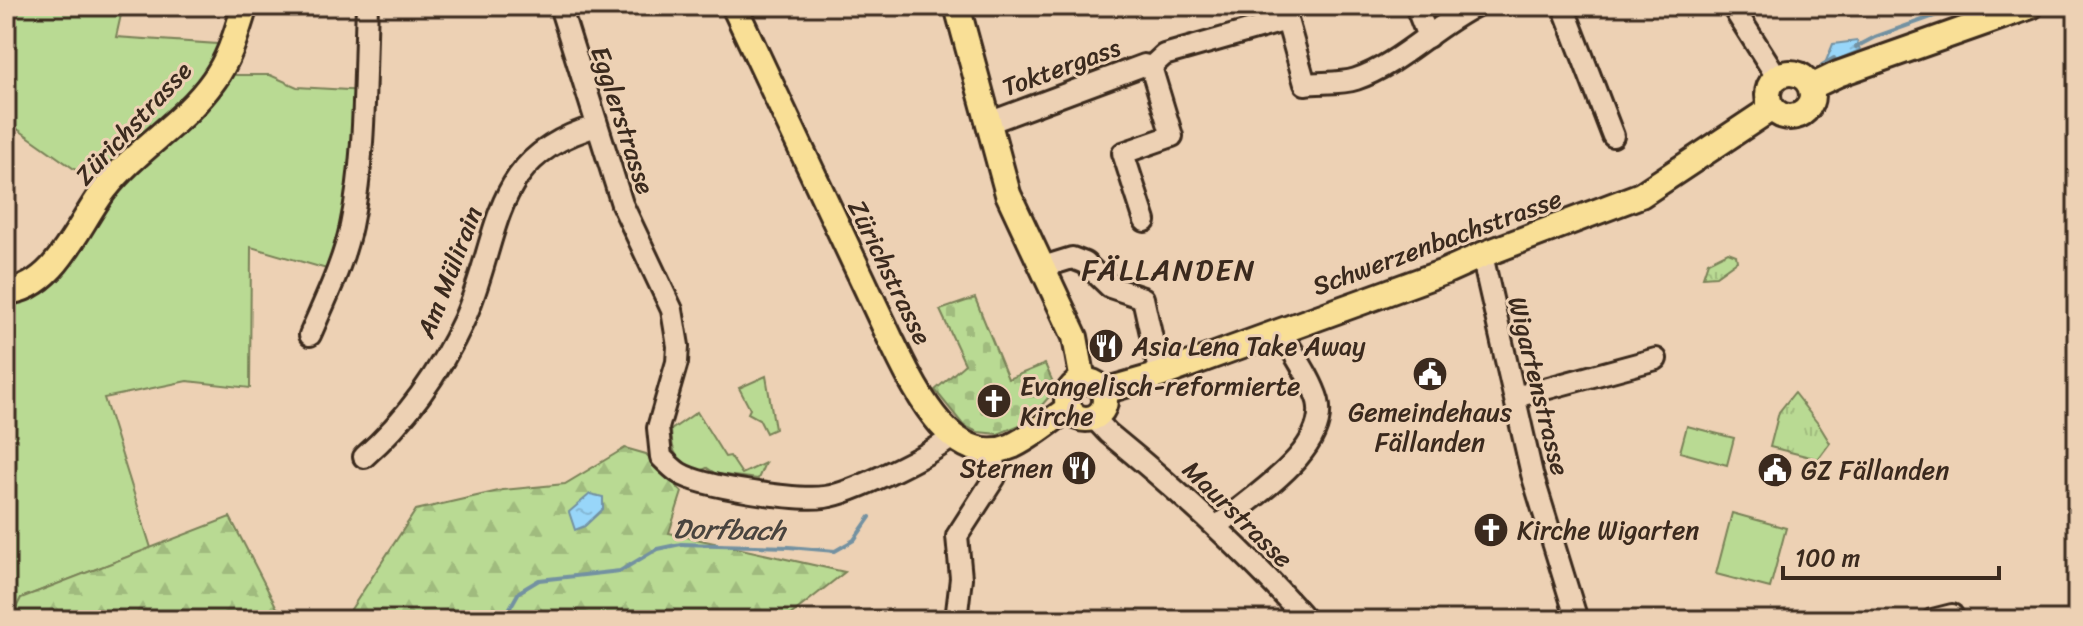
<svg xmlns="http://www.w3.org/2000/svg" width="2083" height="626" viewBox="0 0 2083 626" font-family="Sriracha,sans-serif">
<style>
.grass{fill:#b9da93;stroke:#7a8258;stroke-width:2}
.forest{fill:url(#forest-firs);stroke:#7a8258;stroke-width:2}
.cemetery{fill:url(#cemetery-stones);stroke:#7a8258;stroke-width:2}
.park{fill:url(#park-tufts);stroke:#7a8258;stroke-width:2}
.water{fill:url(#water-ripples);stroke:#7391a1;stroke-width:2}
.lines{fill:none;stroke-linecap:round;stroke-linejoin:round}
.stream{stroke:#7391a1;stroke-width:4}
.minor-casing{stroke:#3b2a1e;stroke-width:26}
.major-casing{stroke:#3b2a1e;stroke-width:30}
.minor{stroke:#edd1b4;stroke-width:20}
.major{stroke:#f9df96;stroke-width:24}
.labels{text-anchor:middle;stroke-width:6;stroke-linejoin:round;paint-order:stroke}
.street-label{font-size:26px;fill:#3b2a1e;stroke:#edd1b4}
.poi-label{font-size:26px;fill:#3b2a1e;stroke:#edd1b4;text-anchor:start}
.water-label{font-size:28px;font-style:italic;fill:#49443f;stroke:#edd1b4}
.quarter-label{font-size:30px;letter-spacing:2px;fill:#3b2a1e;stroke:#edd1b4}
</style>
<defs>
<pattern id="forest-firs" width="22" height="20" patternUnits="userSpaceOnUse" patternTransform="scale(2)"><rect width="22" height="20" fill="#b9da93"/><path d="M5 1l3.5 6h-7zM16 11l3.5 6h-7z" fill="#a0bb7e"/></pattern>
<pattern id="cemetery-stones" width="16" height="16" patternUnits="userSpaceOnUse" patternTransform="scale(2)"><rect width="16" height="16" fill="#b9da93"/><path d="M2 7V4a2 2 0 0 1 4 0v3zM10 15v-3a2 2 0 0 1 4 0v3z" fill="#a0bb7e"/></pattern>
<pattern id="park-tufts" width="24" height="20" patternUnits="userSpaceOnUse" patternTransform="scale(2)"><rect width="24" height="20" fill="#b9da93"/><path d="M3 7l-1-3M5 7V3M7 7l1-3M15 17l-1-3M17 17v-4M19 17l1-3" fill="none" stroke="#a0bb7e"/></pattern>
<pattern id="water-ripples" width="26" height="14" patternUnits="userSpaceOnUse" patternTransform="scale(2)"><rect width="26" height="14" fill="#98d6f9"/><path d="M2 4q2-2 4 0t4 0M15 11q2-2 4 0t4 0" fill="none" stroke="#84b8d5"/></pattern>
</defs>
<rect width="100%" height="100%" fill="#edd1b4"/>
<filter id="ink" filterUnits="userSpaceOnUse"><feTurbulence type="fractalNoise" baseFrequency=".0125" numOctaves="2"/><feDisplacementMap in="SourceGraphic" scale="16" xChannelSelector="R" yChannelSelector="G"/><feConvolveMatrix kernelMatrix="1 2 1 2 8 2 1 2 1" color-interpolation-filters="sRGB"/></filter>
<g filter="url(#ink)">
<g class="grass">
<polygon points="6,6 123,6 116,37 232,45 222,68 236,75 270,75 297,87 365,91 337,272 251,247 250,388 187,381 104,398 151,548 21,598 10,620 6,620 6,292 16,291 104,190 6,121"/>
<polygon points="766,376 775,429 766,433 759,419 748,413 750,409 739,388"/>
<path d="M697,412L725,457L730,456L742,474L765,463L758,479L716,474L707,468L698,472C676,460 672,455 671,430Z"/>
<polygon points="1687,426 1734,438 1727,465 1680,452"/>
<polygon points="1732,513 1786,528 1770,588 1716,574"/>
</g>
<g class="forest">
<polygon points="625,448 646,454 682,492 669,533 845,572 784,620 344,620 416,510 503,490 565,484"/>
<polygon points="230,517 277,608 321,620 10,620 21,598"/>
</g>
<polygon class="cemetery" points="975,298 1008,379 1045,364 1056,389 1027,422 998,434 978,432 964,426 935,390 965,364 940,310"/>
<g class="park">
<polygon points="1728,252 1736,255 1737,261 1716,276 1703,277 1708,262"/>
<polygon points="1794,393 1819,425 1830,443 1818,459 1770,447 1779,412"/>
</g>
<g class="water">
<polygon points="1857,41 1860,50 1839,59 1826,61 1833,44"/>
<polygon points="590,494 603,497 603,509 585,526 575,530 569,512"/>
</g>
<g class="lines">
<g class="stream">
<polyline points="1856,47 1875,37 1962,6"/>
<polyline points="1822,65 1834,58"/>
<polyline points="503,620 519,592 539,580 620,571 657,549 681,544 789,547 835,551 854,540 870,517"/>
</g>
<defs>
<g id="minor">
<path d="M560,6L622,204L672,310L678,346L677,362L658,428L661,457C666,462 673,469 679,473C702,487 797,501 825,497C853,493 930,455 952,437"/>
<polyline points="1416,6 1428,37"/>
<polyline points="1563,6 1613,136"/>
<polyline points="1732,6 1777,77"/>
<path d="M988,123L1144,65L1151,67L1164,55L1287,20L1305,84C1321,82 1341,84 1356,79C1400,64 1434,26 1475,6"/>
<polyline points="1145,221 1123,153 1172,136 1151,67"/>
<polyline points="1482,255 1532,474 1577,620"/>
<polyline points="1043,267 1072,258 1085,263 1110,287 1143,298 1160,375"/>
<path d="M310,335C325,300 343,264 351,226C366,154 364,79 367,6"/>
<polyline points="1515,397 1656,359"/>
<path d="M1094,418L1108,433C1179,491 1246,551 1306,620"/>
<path d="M364,457C407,419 440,372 464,320C502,235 488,156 597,126"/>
<path d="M1217,527C1247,499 1330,452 1318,401C1311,377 1292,352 1280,330"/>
<polyline points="956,620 961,578 957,536 995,477 996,469 991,450"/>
<polyline points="1932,620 1952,615"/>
</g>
<g id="major">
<path d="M734,6L890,338C911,380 949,472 1012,446C1032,437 1051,420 1069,408"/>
<polyline points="957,6 1008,194 1075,337 1083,381"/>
<circle cx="1790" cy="95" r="22"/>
<polyline points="1811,87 1838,74 2031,6"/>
<path d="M6,292C56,288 78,224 105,189C137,148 184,123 214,80C230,58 237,31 245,6"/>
<circle cx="1086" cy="400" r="19"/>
<polyline points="1104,391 1160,375 1444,272 1482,255 1641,195 1772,108"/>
</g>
</defs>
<use href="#minor" class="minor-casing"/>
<use href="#major" class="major-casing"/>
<use href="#minor" class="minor"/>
<use href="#major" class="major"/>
</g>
</g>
<defs>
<symbol id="restaurant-disc" viewBox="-11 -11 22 22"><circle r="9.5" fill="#3b2a1e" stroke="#edd1b4"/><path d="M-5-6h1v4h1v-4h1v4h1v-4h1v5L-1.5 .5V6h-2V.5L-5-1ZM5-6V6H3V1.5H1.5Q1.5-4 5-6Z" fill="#fff"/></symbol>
<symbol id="civic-disc" viewBox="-11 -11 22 22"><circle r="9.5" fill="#3b2a1e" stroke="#edd1b4"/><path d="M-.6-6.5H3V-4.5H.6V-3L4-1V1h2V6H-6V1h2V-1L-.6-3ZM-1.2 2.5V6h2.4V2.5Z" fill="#fff"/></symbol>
<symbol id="church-disc" viewBox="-11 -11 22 22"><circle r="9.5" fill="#3b2a1e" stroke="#edd1b4"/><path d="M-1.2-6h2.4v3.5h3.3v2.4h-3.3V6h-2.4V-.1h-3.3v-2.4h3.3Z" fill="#fff"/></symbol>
</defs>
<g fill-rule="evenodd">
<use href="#restaurant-disc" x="1086" y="326" width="40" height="40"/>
<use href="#civic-disc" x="1410" y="354" width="40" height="40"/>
<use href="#church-disc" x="974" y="381" width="40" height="40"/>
<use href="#restaurant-disc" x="1059" y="448" width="40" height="40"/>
<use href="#civic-disc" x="1755" y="450" width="40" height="40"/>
<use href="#church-disc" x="1471" y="510" width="40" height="40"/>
</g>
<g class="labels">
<g class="street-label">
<text transform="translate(1061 67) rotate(-20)" y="9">Toktergass</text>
<text transform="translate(623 120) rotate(72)" y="9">Egglerstrasse</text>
<text transform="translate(133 123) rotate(-47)" y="9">Zürichstrasse</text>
<text transform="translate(1437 242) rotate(-20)" y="9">Schwerzenbachstrasse</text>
<text transform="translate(449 272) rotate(-69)" y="9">Am Mülirain</text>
<text transform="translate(890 272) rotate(64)" y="9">Zürichstrasse</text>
<text transform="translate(1539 386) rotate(76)" y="9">Wigartenstrasse</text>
<text transform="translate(1238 514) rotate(44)" y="9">Maurstrasse</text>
</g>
<g class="poi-label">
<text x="1132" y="355">Asia Lena Take Away</text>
<text x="1020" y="395">Evangelisch-reformierte<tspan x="1020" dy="30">Kirche</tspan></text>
<text x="1430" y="421" text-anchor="middle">Gemeindehaus<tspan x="1430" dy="30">Fällanden</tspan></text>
<text x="1053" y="477" text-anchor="end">Sternen</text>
<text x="1801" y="479">GZ Fällanden</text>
<text x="1517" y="539">Kirche Wigarten</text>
</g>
<g class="water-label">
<text transform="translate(729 529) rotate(1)" y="10">Dorfbach</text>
</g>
<g class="quarter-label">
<text x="1169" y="280">FÄLLANDEN</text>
</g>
</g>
<rect width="2083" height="626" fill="none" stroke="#edd1b4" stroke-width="32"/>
<rect x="16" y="16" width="2051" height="594" fill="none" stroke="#3b2a1e" stroke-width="3" filter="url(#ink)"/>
<path d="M1783 566v12h216v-12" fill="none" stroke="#3b2a1e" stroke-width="4"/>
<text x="1795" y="566" font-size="24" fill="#3b2a1e" stroke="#edd1b4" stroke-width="6" paint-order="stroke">100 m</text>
</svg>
